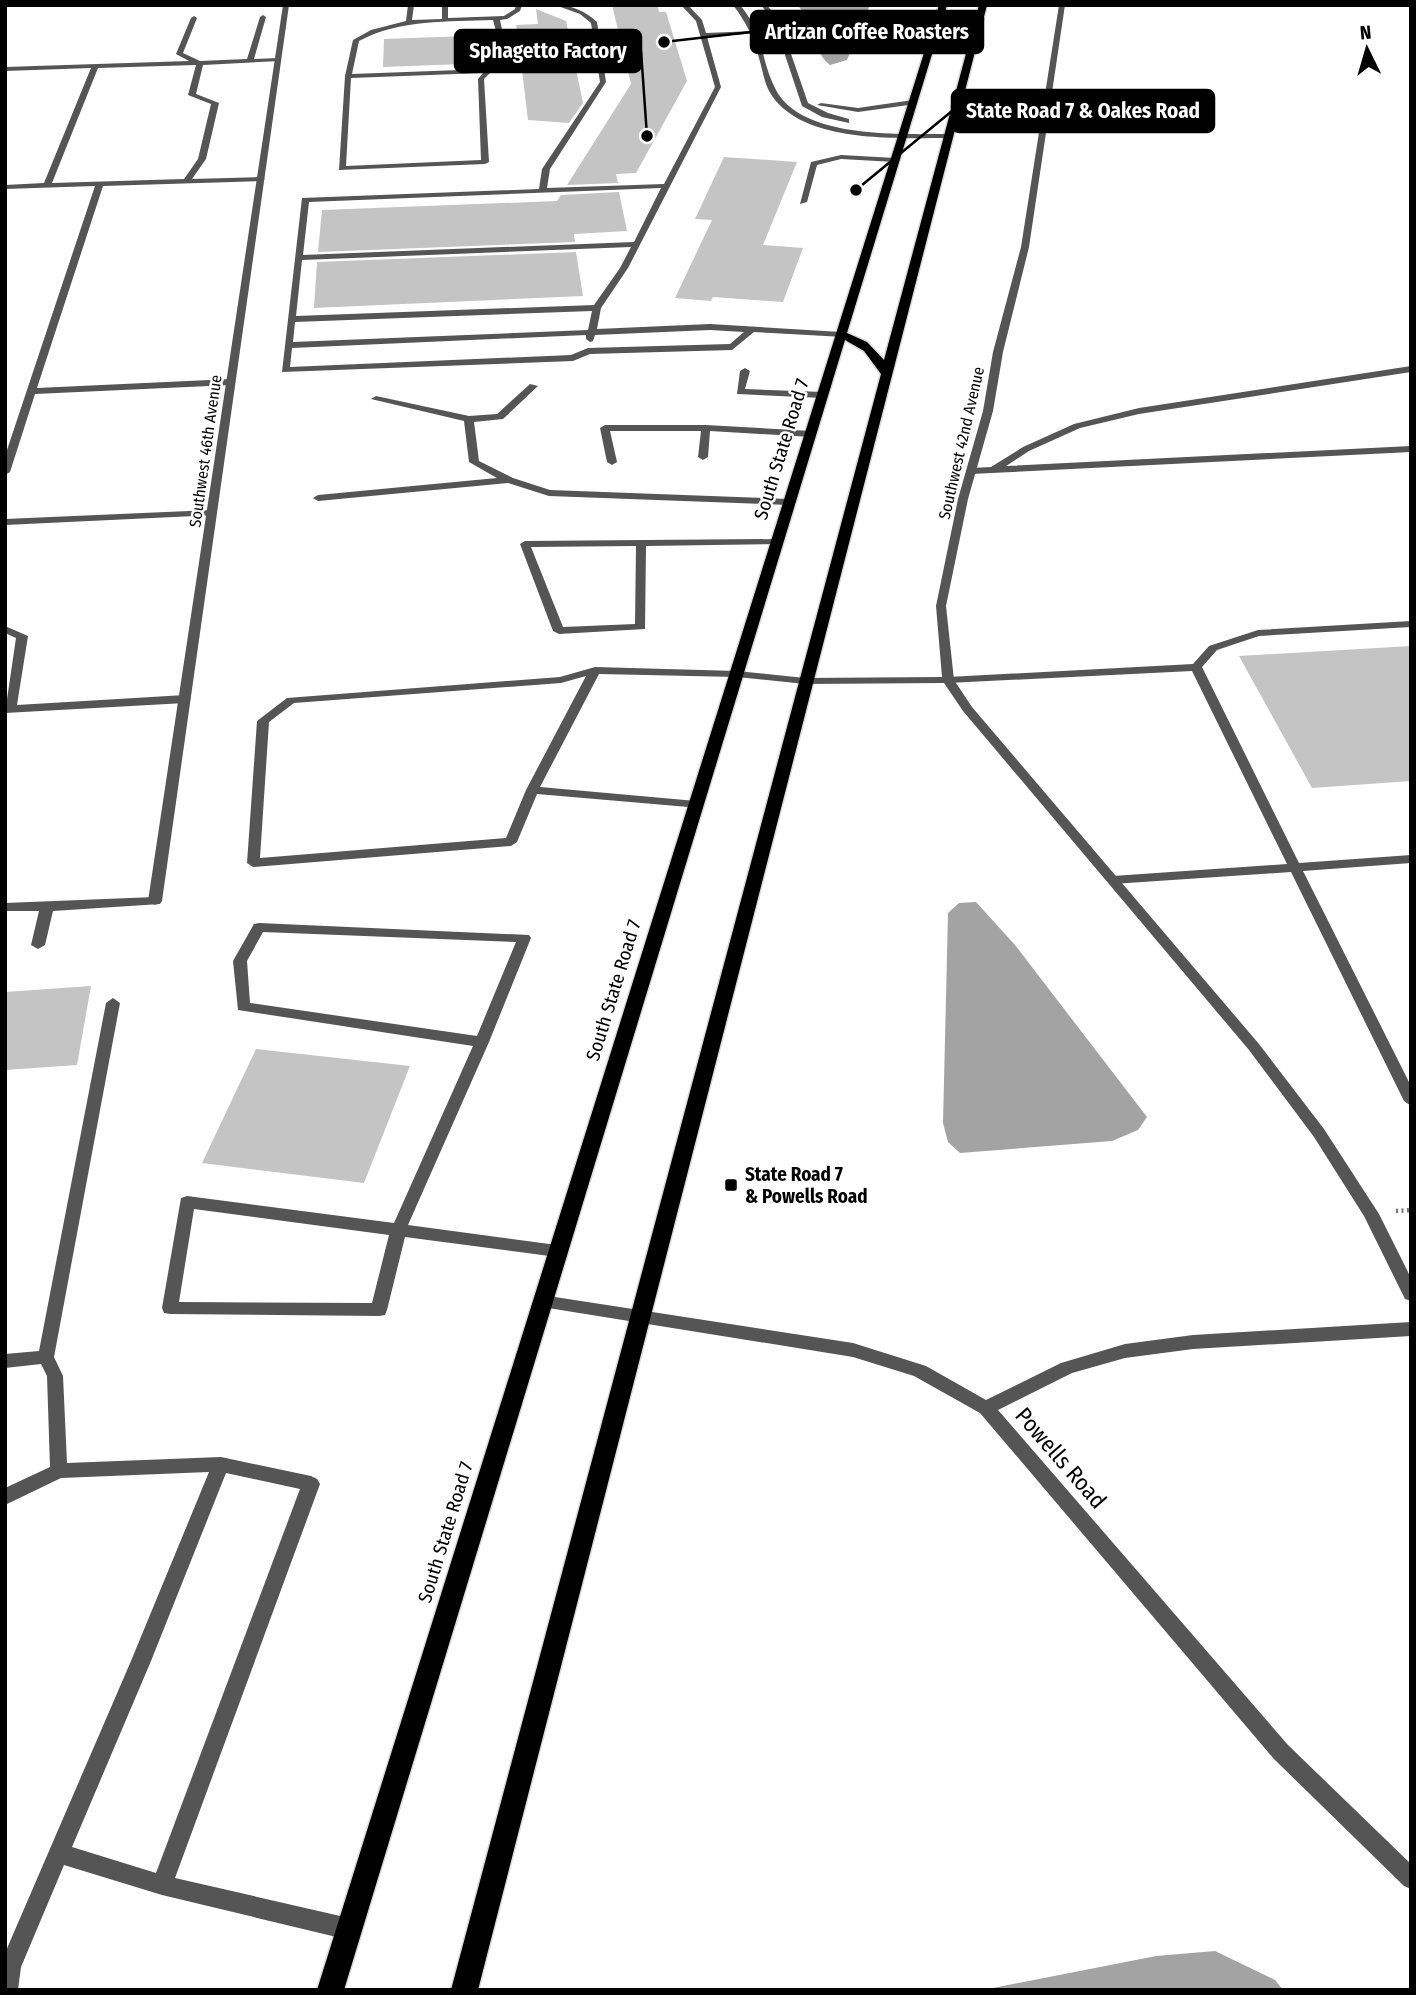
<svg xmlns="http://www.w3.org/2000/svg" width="1416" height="1995" viewBox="0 0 1416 1995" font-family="'Fira Sans Condensed',sans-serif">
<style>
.water{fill:#a3a3a3}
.building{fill:#c4c4c4}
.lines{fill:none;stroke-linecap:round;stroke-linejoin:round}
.primary-casing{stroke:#dbdbdb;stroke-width:3}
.path{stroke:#777;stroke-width:4.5;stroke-dasharray:2 3.5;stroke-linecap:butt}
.lane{fill:#555;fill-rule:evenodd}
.street{fill:#555;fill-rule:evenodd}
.primary{fill:#000;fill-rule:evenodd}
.poi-dot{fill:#000;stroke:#fff;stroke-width:2.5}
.labels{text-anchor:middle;stroke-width:5;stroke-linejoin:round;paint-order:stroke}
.far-street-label{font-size:16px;fill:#000;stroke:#fff}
.street-label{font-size:19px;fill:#000;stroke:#fff}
.poi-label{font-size:19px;font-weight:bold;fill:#000;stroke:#fff;text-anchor:start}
.near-street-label{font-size:23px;fill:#000;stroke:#fff}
.leader{fill:none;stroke:#000;stroke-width:2.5}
.callout-dot{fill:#000;stroke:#fff;stroke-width:2.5}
.callout{fill:#000;stroke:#000;stroke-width:2.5}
.callout-label{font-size:21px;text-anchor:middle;font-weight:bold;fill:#fff}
</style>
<rect width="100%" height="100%" fill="#fff"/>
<g class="water">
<path d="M797,5H870L847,60L830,65C812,52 815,21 797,5Z"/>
<polygon points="976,902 1015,945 1147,1117 1138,1130 1112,1141 960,1153 948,1142 943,1123 948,913 959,903"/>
<polygon points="1215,1951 1275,1980 1283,1990 983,1990 1156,1956"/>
</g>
<g class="building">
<polygon points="612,5 650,5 658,7 659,12 666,12 687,81 636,173 616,174 618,183 567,185 631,84"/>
<polygon points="536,9 566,21 583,103 569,123 528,120 521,62 504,62 506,35 518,34 516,25 538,24"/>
<polygon points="494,35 494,59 490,63 383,67 384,39"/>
<polygon points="724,157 797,162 763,245 803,248 783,302 713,297 711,301 675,298 712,220 695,219"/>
<polygon points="619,192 627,231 574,234 575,242 318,252 322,210 557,201 561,195"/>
<polygon points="576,252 583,296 314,308 317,262"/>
<polygon points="1411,646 1411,781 1312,788 1239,656"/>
<polygon points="91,986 77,1065 5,1070 5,992"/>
<polygon points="256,1049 410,1066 364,1183 202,1163"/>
</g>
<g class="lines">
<defs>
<polygon id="primary" points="939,5 947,5 847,333 867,342 884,360 979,5 987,5 478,1990 451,1990 881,374 864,351 845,340 344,1990 317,1990"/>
</defs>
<use href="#primary" class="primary-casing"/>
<polyline class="path" points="1396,1211 1411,1210"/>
<g class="lane">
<path d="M408,5H414L412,20L442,19V5H448V18L504,16L515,9L516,5H522L520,11L507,19L500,20L504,39L503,60L484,79L489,162L485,164L339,170L345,76L353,40L371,30L406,21ZM493,20L498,39L497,60L487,69L352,74L359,41C400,19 448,22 493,20ZM483,73L478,79L481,160L346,166L351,78Z"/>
<path d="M555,5C572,5 585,11 597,22L606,82L550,169L547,188L664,184L715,87L696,21L681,5H688L702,20L706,33L755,31L758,33L707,37L721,87L628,268L601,308L597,329L710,324L841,332L844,333V337L754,332L732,350L590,354L573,361L282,372L302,198L539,189L542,169L600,82L591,23L580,14ZM661,188L634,242L303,255L309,202ZM631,247L620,268L594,305L296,316L302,260ZM592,311L588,330L293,342L295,322ZM710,330L744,332L730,344L588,348L571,355L290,367L292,348L586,335V339L590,342L593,341L595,335Z"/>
<path d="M263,15L266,17L254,59L278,58L280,61L203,65L196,94L219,103L206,159L192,179L261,177L265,179L261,181L103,186L37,388L231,379L236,382L231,385L35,394L10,472L5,475V456L95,186L5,189V185L44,183L91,68L5,71V67L189,61L176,54L191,18L194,16L197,18L183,53L200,61L247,59L260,17ZM196,65L188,95L211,104L198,159L184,179L52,183L98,68Z"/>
<polygon points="841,155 895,158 899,160 895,162 841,159 817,165 807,202 800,204 811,162"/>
<polygon points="1411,366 1411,372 1139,414 1080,428 1029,451 1006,466 1411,446 1411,452 971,474 966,471 971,468 991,467 1023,447 1074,424 1139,408"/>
<polygon points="745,368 750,371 745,389 823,392 828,395 823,398 737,394 740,371"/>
<polygon points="530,384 538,386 503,419 474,422 479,461 513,478 550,490 790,499 795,502 790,505 549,496 508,483 318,501 313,498 318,495 497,478 469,462 464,421 371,399 376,396 469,416 497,414"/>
<polygon points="605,425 706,425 811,431 816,434 811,437 710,431 708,457 703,460 698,457 701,431 610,431 617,462 612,465 607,462 600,428"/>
<polygon points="212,510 216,511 216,515 5,525 5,519"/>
<path d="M778,539L783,542L782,544L646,546L645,629L559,634L553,631L520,544L525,541ZM636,546L635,624L563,627L531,547Z"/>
<polygon points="1411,621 1411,627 1259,636 1217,650 1202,667 1299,863 1411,855 1411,863 1303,871 1411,1086 1411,1106 1404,1101 1291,872 1113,884 1106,880 1113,876 1287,864 1192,671 948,683 942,680 948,677 1193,664 1209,646 1258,630"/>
<polygon points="5,626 28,636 17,705 185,695 191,699 185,703 5,713 16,638 5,633"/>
<path d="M595,667L737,671L743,674L737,677L599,674L540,787L696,801L700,802L702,805L700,808L537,794L517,842L511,846L253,867L247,863L257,721L287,698L560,677ZM586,676L526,790L506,838L260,858L269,722L294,703L561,683Z"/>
<polygon points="155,897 160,898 162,901 160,904 53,911 45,945 38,949 31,945 39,911 5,911 5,903"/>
<path d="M259,923L529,935L531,938L489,1042L408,1225L557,1245L563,1247L565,1251L563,1255L557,1257L405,1237L387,1310L385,1315L379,1316L170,1314L164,1313L162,1308L181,1198L187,1196L394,1223L473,1046L238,1010L233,961L254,924ZM263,932L516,942L477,1036L250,1003L247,961ZM194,1209L389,1235L372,1303L179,1302Z"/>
<path d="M113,998L120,1003L54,1357L63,1376L67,1463L221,1457L311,1476L317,1479L320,1484L175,1878L349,1918L356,1922L360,1929L356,1936L349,1940L162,1895L64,1865L21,1967L18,1990H5V1953L131,1661L209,1472L61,1478L5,1505V1488L50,1467L47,1376L41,1364L5,1368V1354L39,1351L106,1003ZM226,1473L300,1489L156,1873L72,1847L151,1661Z"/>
</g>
<g class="street">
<polygon points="283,5 289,5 162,901 155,905 148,901"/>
<path d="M733,5H740C764,33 760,58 775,88C799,139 900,134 948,134L952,136L948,138C896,138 796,144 768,89C764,80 762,68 759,58C754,38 746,22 733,5Z"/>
<polygon points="761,5 767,5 780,22 808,103 828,113 849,119 849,123 822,117 802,106 774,22"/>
<polygon points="1059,5 1065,5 1029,247 1003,352 993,411 968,499 946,606 954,680 972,707 1259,1044 1324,1129 1379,1214 1411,1278 1411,1301 1405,1299 1364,1216 1314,1137 1249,1050 963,711 944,683 805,684 737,677 731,674 737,671 805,678 942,677 936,606 958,499 983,411 993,352 1021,247"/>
<polygon points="913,100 916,104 858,112 817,105 821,103 858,108"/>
<polygon points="542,1295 853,1343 926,1366 986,1400 1061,1363 1125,1344 1193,1335 1411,1322 1411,1336 1193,1349 1125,1358 1072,1373 998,1410 1288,1745 1411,1864 1411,1889 1404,1886 1274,1759 980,1413 914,1376 853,1357 542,1307 536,1306 534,1301 536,1296"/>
</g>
<use href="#primary" class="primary"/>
</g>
<rect class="poi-dot" x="724" y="1178" width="14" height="14" rx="3.5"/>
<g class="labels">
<g class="far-street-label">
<text transform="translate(961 443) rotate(-77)" y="6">Southwest 42nd Avenue</text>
<text transform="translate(205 451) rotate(-82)" y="6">Southwest 46th Avenue</text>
</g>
<g class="street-label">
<text transform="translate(781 449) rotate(-73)" y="7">South State Road 7</text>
<text transform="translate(613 990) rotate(-73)" y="7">South State Road 7</text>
<text transform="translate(445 1532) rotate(-73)" y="7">South State Road 7</text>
</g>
<g class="poi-label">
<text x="745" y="1181">State Road 7<tspan x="745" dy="22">&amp; Powells Road</tspan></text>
</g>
<g class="near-street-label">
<text transform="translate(1061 1458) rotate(49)" y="8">Powells Road</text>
</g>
</g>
<path class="leader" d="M664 42L751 32M647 136L641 51M856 190L952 111"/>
<g class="callout-dot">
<circle cx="664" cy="42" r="7"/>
<circle cx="647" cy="136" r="7"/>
<circle cx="856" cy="190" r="7"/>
</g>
<g class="callout">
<rect x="751" y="11" width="232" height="42" rx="7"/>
<rect x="455" y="30" width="186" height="42" rx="7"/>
<rect x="952" y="90" width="262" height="42" rx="7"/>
</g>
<g class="callout-label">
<text x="867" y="39">Artizan Coffee Roasters</text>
<text x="548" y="58">Sphagetto Factory</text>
<text x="1083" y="118">State Road 7 &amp; Oakes Road</text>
</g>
<rect width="1416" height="1995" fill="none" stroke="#000000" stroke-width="14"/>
<g transform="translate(1367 49) rotate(355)" stroke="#ffffff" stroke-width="5" paint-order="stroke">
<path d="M0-5L12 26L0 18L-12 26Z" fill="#000000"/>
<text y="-10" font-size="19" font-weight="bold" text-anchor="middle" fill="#000000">N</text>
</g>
</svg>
